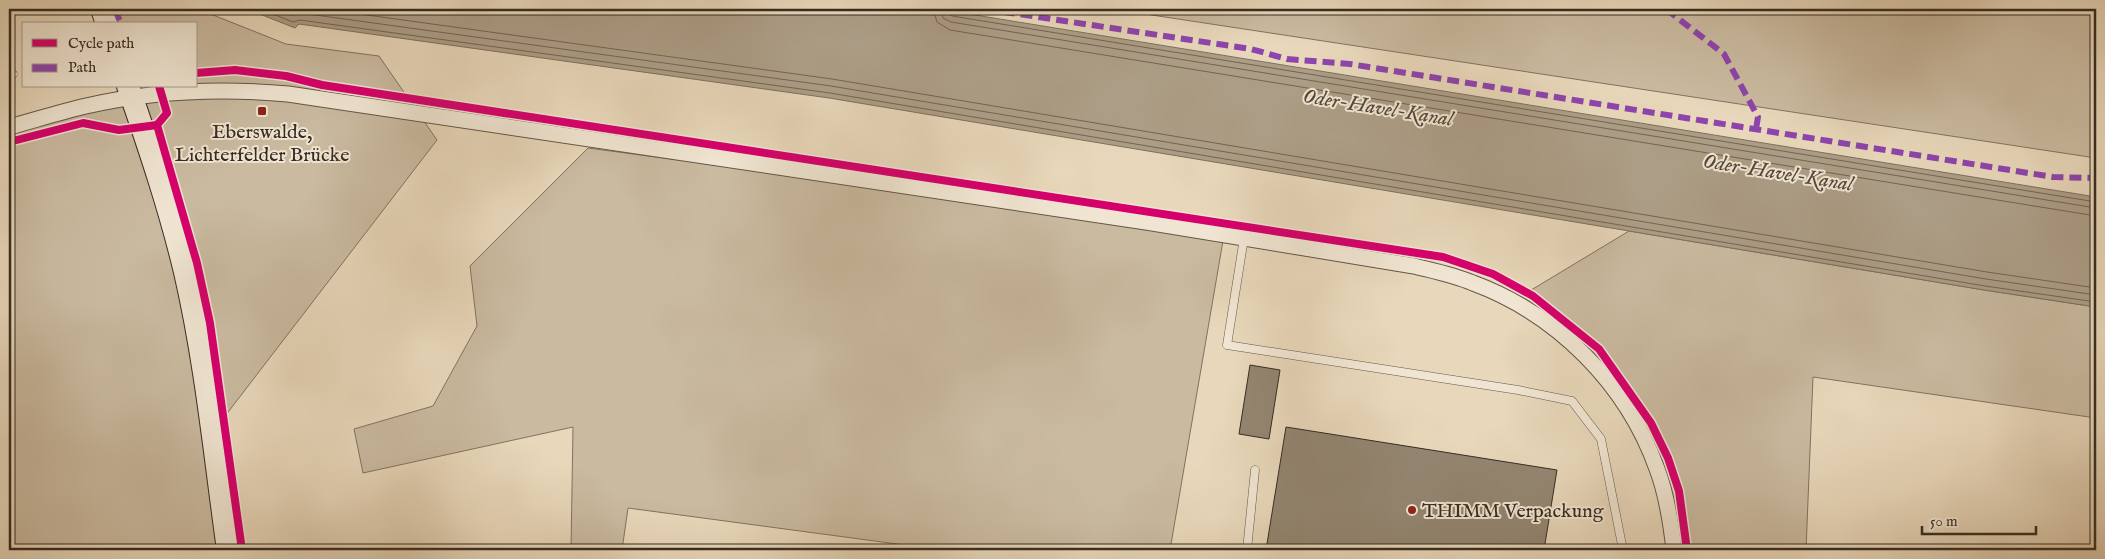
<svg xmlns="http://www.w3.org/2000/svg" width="2105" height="559" viewBox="0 0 2105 559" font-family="'IM FELL English',serif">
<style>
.green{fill:#cabaa0;stroke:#807361}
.water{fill:#ac9d86;stroke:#7d705e}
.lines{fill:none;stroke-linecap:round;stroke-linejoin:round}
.shore{stroke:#726454;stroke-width:1}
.building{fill:#938571;stroke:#372c22}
.service-casing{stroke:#635748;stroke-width:9}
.minor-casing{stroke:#635748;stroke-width:17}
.secondary-casing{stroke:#372c22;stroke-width:24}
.service{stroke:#f0e5d2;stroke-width:8}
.minor{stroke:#f0e5d2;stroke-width:15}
.secondary{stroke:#f0e5d2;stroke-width:22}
.quiet{stroke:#8e44ad;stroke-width:6;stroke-dasharray:12 6;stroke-linecap:butt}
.cycleway-casing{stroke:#f0e5d2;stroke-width:11}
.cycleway{stroke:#d6006c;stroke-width:8}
.poi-dot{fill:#8f2418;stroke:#f0e5d2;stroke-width:2}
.labels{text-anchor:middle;stroke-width:4;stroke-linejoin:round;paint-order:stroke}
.poi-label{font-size:20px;fill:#372c22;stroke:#f0e5d2}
.water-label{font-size:21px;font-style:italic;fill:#54483b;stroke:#f0e5d2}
</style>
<rect width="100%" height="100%" fill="#e8d7ba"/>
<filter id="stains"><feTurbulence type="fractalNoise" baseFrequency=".004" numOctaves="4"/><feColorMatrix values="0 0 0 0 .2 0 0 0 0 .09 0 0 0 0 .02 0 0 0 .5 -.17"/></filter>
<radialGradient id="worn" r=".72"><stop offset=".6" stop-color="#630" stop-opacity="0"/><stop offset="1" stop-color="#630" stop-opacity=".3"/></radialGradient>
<g class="green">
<polygon points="102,9 198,9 286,44 379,56 437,140 212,433 228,550 9,550 9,127 132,99 128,86 196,86 196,24 107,24"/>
<polygon points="1112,9 2096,9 2096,158"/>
<polygon points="588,148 1146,222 1224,235 1170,550 942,550 628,508 622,550 571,550 573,427 363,473 354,429 433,406 477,326 470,266"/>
<polygon points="1629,231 1984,290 2096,307 2096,418 1813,377 1806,550 1674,550 1652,460 1611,385 1513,301"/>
</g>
<polygon class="water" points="247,9 938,9 2096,197 2096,307 1984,290 829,98 299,24 295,28"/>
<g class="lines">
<g class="shore">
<polyline points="260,9 293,22 300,20 830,93 1985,286 2096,302"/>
<polyline points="277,9 292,15 301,13 831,86 1986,279 2096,295"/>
<polyline points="323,9 832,79 1987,272 2096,288"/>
<polyline points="933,9 937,22 950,30 2096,216"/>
<polyline points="941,9 943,18 951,22 2096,208"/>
<polyline points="947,9 948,13 952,16 2096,202"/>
</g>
</g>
<g class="building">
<polygon points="1250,365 1280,370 1269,439 1239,434"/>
<polygon points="1286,427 1557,470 1544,550 1266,550"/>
<polygon points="1901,545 1933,550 1901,550"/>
</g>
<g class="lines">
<defs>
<g id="service">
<polyline points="9,70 13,74"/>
<polyline points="1244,238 1227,345 1518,390 1572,401 1601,439 1623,550"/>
<polyline points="1247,550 1255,470"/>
</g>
<path id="minor" d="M9,127C35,120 60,112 86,106C151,91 222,88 288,94L1146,222L1414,266C1434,271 1454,275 1473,283C1557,314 1627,384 1657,469C1667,495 1671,523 1674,550"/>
<g id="secondary">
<polyline points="102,9 107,24"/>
<path d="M128,86C149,147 170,209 185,272C206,363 215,457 228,550"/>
</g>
</defs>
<use href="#service" class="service-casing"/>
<use href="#minor" class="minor-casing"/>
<use href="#secondary" class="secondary-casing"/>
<use href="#service" class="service"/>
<use href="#minor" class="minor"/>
<use href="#secondary" class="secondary"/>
<g class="quiet">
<polyline points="115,9 121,24"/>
<polyline points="985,9 1251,49 1287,59 1350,64 2053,177 2096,178"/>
<polyline points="1666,9 1724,54 1758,117 1756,129"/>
</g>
<defs>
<g id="cycleway">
<polyline points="196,73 235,70 286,76 322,85 1443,257 1493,274 1533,296 1599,349 1651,423 1668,458 1679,491 1687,550"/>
<polyline points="159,86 167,113 157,125 197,263 210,323 242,550"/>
<polyline points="9,142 83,123 119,130 157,125"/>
</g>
</defs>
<use href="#cycleway" class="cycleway-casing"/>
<use href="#cycleway" class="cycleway"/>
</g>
<g class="poi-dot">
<rect x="257" y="106" width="10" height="10" rx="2.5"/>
<circle cx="1412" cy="510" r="5"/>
</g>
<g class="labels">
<g class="poi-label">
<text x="262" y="138">Eberswalde,<tspan x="262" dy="23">Lichterfelder Brücke</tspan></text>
<text x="1422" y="517" text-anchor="start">THIMM Verpackung</text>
</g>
<g class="water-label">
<text transform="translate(1378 107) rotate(9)" y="7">Oder-Havel-Kanal</text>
<text transform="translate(1778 172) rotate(9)" y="7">Oder-Havel-Kanal</text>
</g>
</g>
<rect width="2105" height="559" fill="none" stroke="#e8d7ba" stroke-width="30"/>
<rect x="10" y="10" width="2085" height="539" fill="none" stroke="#372c22" stroke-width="2.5"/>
<rect x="15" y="15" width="2075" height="529" fill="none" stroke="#372c22"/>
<rect x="22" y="22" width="175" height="65" fill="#f0e5d2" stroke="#a69b8c"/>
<rect x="32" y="39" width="25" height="8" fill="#d6006c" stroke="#a69b8c"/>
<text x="68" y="48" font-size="15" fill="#372c22">Cycle path</text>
<rect x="32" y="64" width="25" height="8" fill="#8e44ad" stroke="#a69b8c"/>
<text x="68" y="72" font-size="15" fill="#372c22">Path</text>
<path d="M1922 526v8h114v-8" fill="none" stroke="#372c22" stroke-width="2.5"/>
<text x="1930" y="526" font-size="15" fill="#372c22" stroke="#f0e5d2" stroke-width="4" paint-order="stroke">50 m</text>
<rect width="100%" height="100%" filter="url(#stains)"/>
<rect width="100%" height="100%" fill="url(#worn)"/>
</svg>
